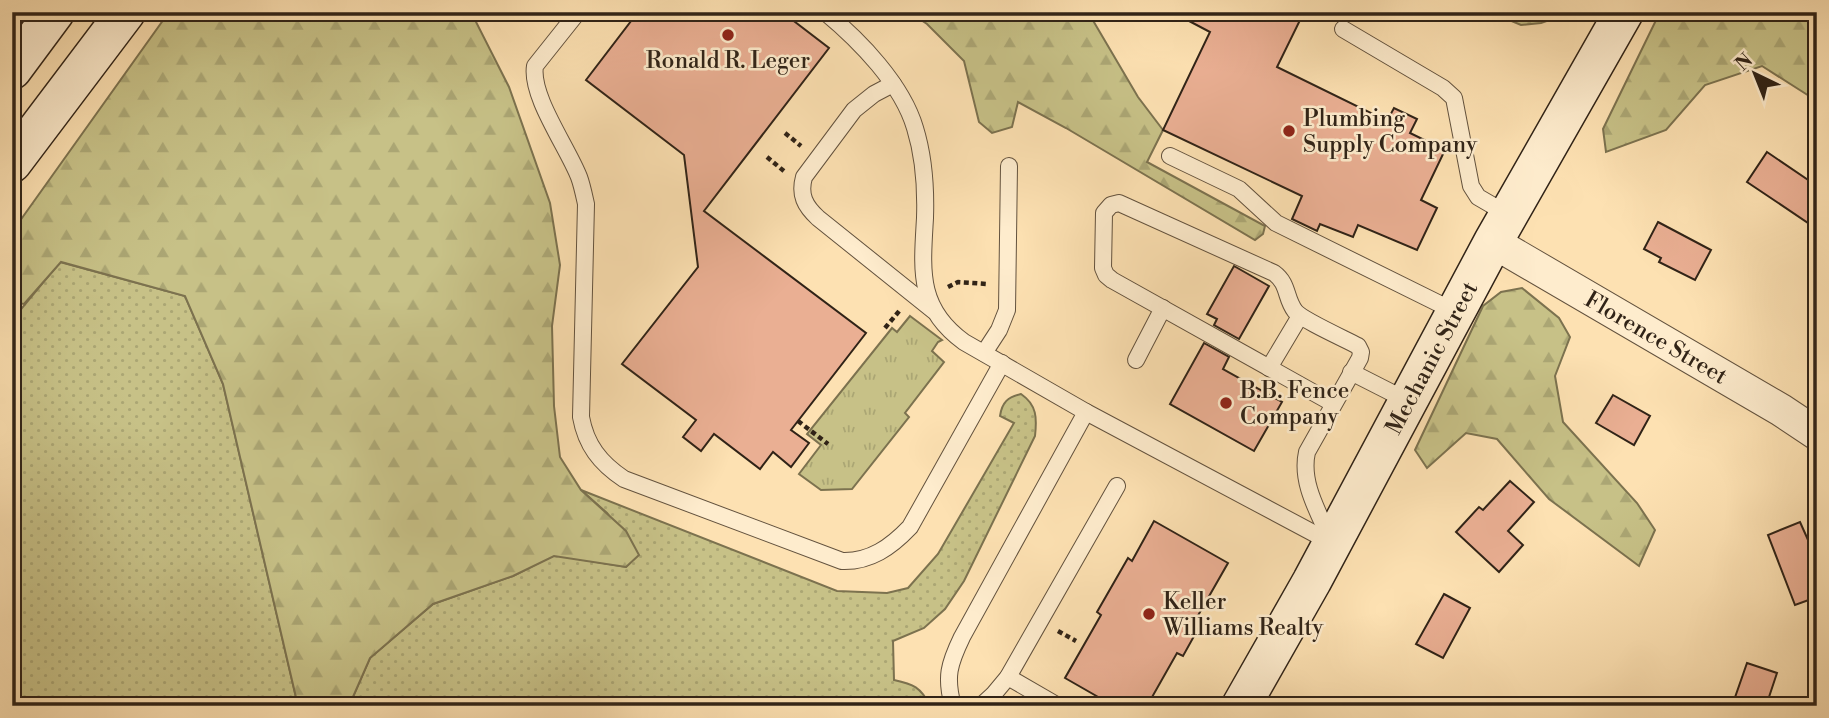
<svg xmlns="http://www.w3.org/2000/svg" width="1829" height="718" viewBox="0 0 1829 718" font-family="'Libre Bodoni',serif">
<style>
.grass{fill:url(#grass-dots);stroke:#7c724f;stroke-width:2}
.forest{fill:url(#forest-firs);stroke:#7c724f;stroke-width:2}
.park{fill:url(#park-tufts);stroke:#7c724f;stroke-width:2}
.building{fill:#eaaf93;stroke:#302317;stroke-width:2}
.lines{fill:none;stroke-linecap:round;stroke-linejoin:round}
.lane-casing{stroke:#63523e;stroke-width:18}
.street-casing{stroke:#63523e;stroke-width:34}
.secondary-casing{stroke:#302317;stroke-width:41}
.path{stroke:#302317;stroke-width:4.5;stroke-dasharray:5 3.5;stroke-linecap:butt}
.lane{stroke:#feeccd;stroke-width:16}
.street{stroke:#feeccd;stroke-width:32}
.secondary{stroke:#feeccd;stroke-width:38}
.poi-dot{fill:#8f2418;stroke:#feeccd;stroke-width:2.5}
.labels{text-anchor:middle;stroke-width:5;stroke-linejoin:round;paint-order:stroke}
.poi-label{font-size:23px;fill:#302317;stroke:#feeccd;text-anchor:start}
.street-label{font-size:23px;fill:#302317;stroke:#feeccd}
</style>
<defs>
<pattern id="grass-dots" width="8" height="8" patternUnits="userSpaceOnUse" patternTransform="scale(1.75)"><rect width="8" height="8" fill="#c7c187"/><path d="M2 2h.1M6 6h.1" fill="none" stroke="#aba674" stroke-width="1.8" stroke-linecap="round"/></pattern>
<pattern id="forest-firs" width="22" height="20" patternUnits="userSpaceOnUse" patternTransform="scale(1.75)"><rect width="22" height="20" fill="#c7c187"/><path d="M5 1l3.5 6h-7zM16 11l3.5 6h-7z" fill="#aba674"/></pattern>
<pattern id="park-tufts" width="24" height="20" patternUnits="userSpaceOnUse" patternTransform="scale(1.75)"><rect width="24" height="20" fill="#c7c187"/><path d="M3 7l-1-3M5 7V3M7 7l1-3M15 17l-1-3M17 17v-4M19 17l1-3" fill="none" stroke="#aba674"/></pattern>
</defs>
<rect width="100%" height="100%" fill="#fde1b2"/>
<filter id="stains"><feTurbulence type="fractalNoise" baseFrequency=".00286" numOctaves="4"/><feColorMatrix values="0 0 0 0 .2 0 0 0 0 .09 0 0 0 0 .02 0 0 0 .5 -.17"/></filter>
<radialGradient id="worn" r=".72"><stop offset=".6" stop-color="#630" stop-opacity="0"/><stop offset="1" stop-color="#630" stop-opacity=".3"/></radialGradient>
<g class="grass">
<polygon points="60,262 185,296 223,384 298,706 12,706 12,320"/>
<path d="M1021,394C1037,405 1037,418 1035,436L964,581L945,609L924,628L893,641L894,680C913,684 921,687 930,706H349L370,658L433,604L513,576L554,555L626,567L638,555L607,513L581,490L837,591L887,593L908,588L938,554L1014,423L1000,416C1002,402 1008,397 1021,394Z"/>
</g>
<g class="forest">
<polygon points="169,12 476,12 474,18 509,87 550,203 560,265 552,326 554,406 560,457 581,490 626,531 639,555 626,567 554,556 513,576 433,604 370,658 349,706 298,706 223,384 185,296 61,262 24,304 12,302 12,232"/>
<polygon points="909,12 1088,12 1138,97 1163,130 1147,162 1265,226 1263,234 1255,240 1066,128 1018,102 1012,127 992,133 979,122 964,61 927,24"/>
<polygon points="1490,12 1572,12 1541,23 1521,25"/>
<polygon points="1660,12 1817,12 1817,101 1762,66 1705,85 1666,130 1606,152 1603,129"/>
<polygon points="1522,288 1559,318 1570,337 1555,376 1563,422 1637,503 1655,530 1639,566 1549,499 1497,439 1466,433 1427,468 1415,450 1483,306 1501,292"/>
</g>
<polygon class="park" points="910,316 942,340 938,342 932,351 944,362 905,413 909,417 852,489 821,490 799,474 821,445 807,434 892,328 897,332"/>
<g class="building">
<polygon points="638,12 782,12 829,48 704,211 866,333 791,430 809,443 791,467 773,452 760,469 714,434 701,451 683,437 696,420 622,364 698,267 684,155 586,80"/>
<polygon points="1172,12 1304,12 1277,67 1387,121 1394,108 1417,119 1410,133 1445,150 1421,200 1437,208 1417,250 1358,225 1353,237 1320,224 1317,231 1292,219 1302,196 1163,130 1210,32"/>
<polygon points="1767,152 1817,186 1817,229 1747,182"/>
<polygon points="1658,222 1711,250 1695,280 1659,262 1661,258 1644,249"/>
<polygon points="1234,266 1269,286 1239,339 1214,325 1217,319 1207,314"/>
<polygon points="1204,343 1229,357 1223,369 1282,402 1254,451 1170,404"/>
<polygon points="1613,395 1650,416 1634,445 1596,423"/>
<polygon points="1510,481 1534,502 1508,531 1523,545 1499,572 1456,532 1479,507 1483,510"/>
<polygon points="1154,521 1228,563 1192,626 1198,629 1183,656 1177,653 1147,706 1114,706 1065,678 1101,615 1097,612 1128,558 1132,561"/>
<polygon points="1800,522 1817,560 1817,597 1795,605 1768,535"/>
<polygon points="1444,594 1470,608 1443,658 1416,644"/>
<polygon points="1747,663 1777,673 1766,706 1732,706"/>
</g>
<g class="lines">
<defs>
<g id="lane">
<path d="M578,12L535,66C530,96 568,148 579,177C582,185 584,195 586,204L581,417C586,445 600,463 624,479L842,561C870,562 891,547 910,527L1002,363"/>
<path d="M825,12C860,41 902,84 915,128C924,157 926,188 925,218C922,270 917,308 964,342L1086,412"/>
<polyline points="1343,29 1443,88 1454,98 1471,186 1478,197 1509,215"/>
<path d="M893,84L874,94L854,110L804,177C799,195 805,206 818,218L934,311"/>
<polyline points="1170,156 1239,189 1276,223 1456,312"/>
<polyline points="984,353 999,330 1007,310 1009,166"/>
<polyline points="1136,360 1163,308"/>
<polyline points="1269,368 1300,316"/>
<polyline points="1351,372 1408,401"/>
<path d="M1331,541C1319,513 1300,483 1307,452L1360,358L1361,352L1358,346C1345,339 1302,320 1295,311C1285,298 1289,284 1274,273L1119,203L1111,205L1104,213L1103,268L1106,275L1112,280L1334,404"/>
<polyline points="1008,677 1058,706"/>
<path d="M953,706C945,677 949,664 962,637L1086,412L1332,543"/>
<polyline points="981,706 993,695 1008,677 1117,486"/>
</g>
<g id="street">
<path id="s1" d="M1493,242L1781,410L1817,434"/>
</g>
<g id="secondary">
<polyline points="12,70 55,12"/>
<polyline points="12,163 126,12"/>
<path id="s2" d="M1241,706L1312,581L1493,242L1624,12"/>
</g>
</defs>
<use href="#lane" class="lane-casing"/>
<use href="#street" class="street-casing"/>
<use href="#secondary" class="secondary-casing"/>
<g class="path">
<polyline points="785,133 801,146"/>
<polyline points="767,157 785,172"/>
<polyline points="948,287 958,282 987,284"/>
<polyline points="885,328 900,310"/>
<polyline points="798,421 828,444"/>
<polyline points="1058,631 1076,641"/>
</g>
<use href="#lane" class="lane"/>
<use href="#street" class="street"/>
<use href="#secondary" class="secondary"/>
</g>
<g class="poi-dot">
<circle cx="728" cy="35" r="7"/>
<circle cx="1289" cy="131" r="7"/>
<circle cx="1226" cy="403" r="7"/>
<circle cx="1149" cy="614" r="7"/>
</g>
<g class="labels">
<g class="poi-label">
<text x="728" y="68" text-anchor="middle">Ronald R. Leger</text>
<text x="1303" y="126">Plumbing<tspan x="1303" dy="26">Supply Company</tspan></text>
<text x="1240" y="398">B.B. Fence<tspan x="1240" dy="26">Company</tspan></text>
<text x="1163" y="609">Keller<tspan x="1163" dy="26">Williams Realty</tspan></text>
</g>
<g class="street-label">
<text dy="8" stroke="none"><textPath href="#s1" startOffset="189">Florence Street</textPath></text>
<text dy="8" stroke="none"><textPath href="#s2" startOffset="397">Mechanic Street</textPath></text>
</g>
</g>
<rect width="1829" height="718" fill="none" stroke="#fde1b2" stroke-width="42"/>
<rect x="14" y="14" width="1801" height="690" fill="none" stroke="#302317" stroke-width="3.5"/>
<rect x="21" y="21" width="1787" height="676" fill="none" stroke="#302317" stroke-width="2"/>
<g transform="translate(1755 74) rotate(317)" stroke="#feeccd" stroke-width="5" paint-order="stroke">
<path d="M0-5L12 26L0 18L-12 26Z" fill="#302317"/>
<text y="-10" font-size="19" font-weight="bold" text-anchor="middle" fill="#302317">N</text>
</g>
<rect width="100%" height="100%" filter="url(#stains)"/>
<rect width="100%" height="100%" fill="url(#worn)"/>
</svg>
